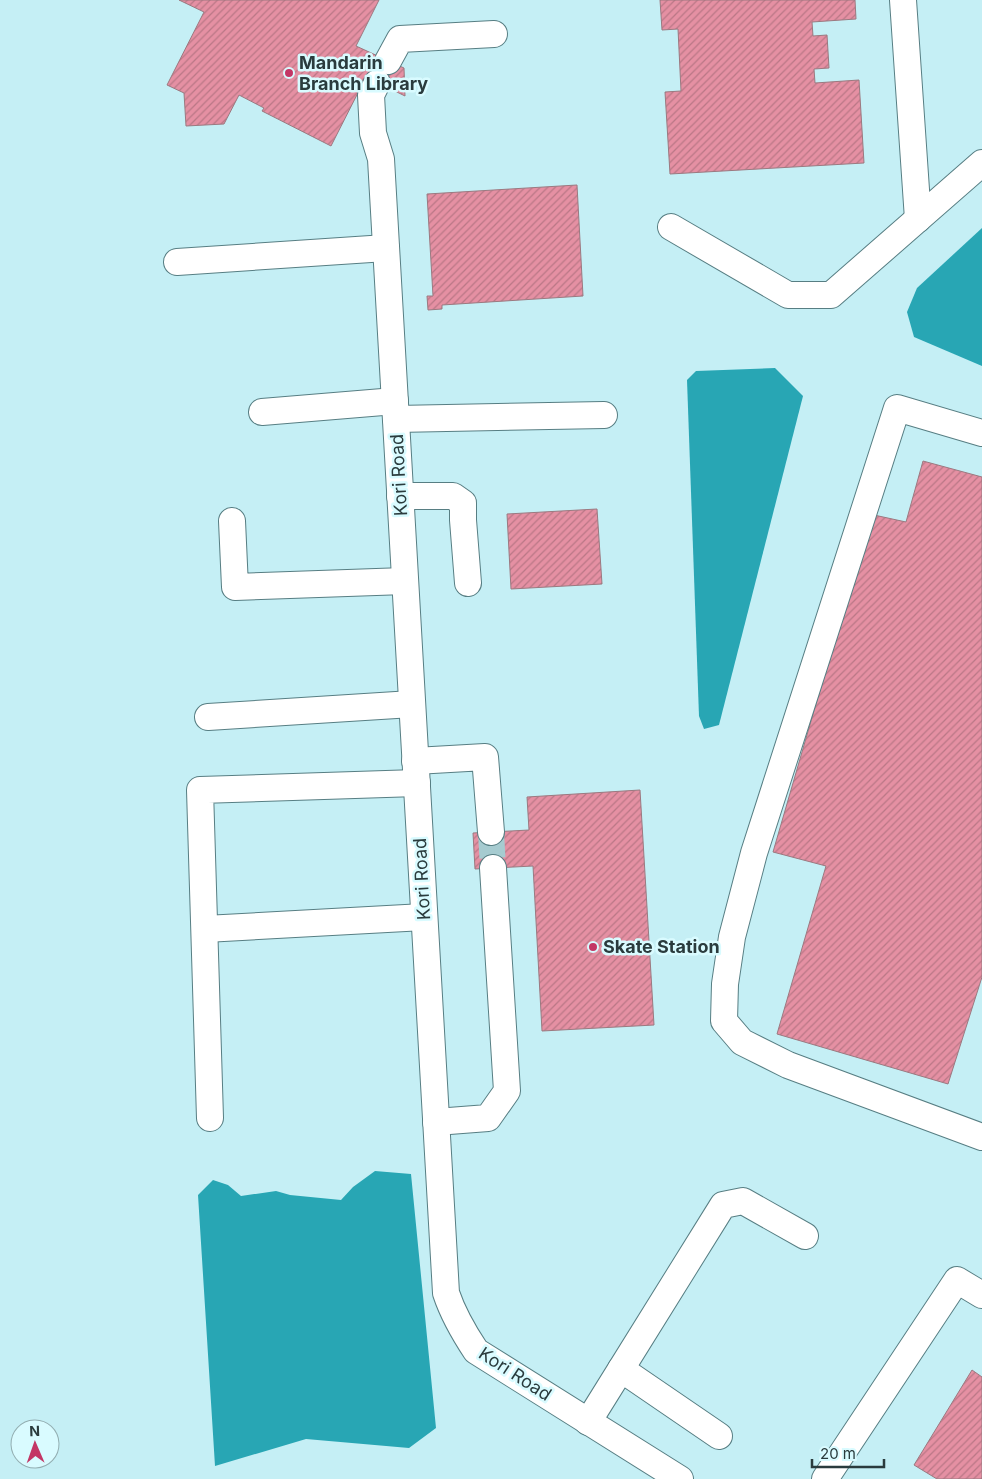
<svg xmlns="http://www.w3.org/2000/svg" width="982" height="1479" viewBox="0 0 982 1479" font-family="Inter,sans-serif">
<style>
.water{fill:#28a6b4}
.building{fill:url(#building-hatch);stroke:#9b7980}
.lines{fill:none;stroke-linecap:round;stroke-linejoin:round}
.minor-tunnel{stroke:#a6cbd0;stroke-width:26;stroke-dasharray:26 13;stroke-linecap:butt}
.minor-casing{stroke:#577e83;stroke-width:28}
.minor{stroke:#fff;stroke-width:26}
.poi-dot{fill:#c33665;stroke:#d9fbff;stroke-width:2}
.labels{text-anchor:middle;stroke-width:5;stroke-linejoin:round;paint-order:stroke}
.poi-label{font-size:18px;font-weight:bold;fill:#2a3b3d;stroke:#d9fbff;text-anchor:start}
.street-label{font-size:18px;fill:#2a3b3d;stroke:#d9fbff}
</style>
<defs>
<pattern id="building-hatch" width="6" height="6" patternUnits="userSpaceOnUse" patternTransform="scale(1.25)"><rect width="6" height="6" fill="#e590a3"/><path d="M-1 1l2-2M0 6l6-6M5 7l2-2" fill="none" stroke="#ba7786"/></pattern>
</defs>
<rect width="100%" height="100%" fill="#c5eff5"/>
<g class="water">
<polygon points="982,228 982,366 914,337 907,312 917,288"/>
<polygon points="775,368 803,396 719,725 704,729 699,716 687,380 696,371"/>
<polygon points="375,1171 411,1174 436,1428 409,1448 306,1439 215,1466 198,1195 213,1180 228,1185 241,1196 276,1191 290,1195 341,1200 353,1187"/>
</g>
<g class="building">
<polygon points="179,0 379,0 356,46 404,68 405,96 366,77 331,146 262,111 264,108 239,95 224,124 186,126 184,93 167,85 204,12"/>
<polygon points="660,0 855,0 856,19 812,22 813,36 827,35 829,68 814,69 815,83 859,80 864,163 670,174 665,92 681,91 678,29 662,30"/>
<polygon points="577,185 583,296 442,305 442,309 428,310 427,296 433,296 427,194"/>
<polygon points="923,461 982,477 982,977 948,1084 777,1034 826,866 773,852 818,697 874,515 906,522"/>
<polygon points="597,509 602,584 511,589 507,514"/>
<polygon points="640,790 654,1025 542,1031 533,866 475,869 473,833 529,830 527,797"/>
<polygon points="972,1370 982,1377 982,1479 937,1479 914,1465"/>
</g>
<g class="lines">
<polyline class="minor-tunnel" points="491,832 493,868"/>
<defs>
<g id="minor">
<polyline points="903,0 918,219"/>
<polyline points="388,61 400,39 494,34"/>
<path d="M377,83L371,95L373,133L381,159L446,1293C453,1314 464,1333 476,1351L680,1479"/>
<polyline points="671,227 788,295 831,295 982,163"/>
<polyline points="177,262 386,248"/>
<polyline points="262,412 395,401"/>
<polyline points="396,419 604,415"/>
<polyline points="982,433 897,408 754,853 732,937 725,984 724,1021 742,1042 788,1065 982,1137"/>
<polyline points="400,496 453,496 463,503 463,520 468,583"/>
<polyline points="232,521 235,587 405,581"/>
<polyline points="208,717 412,704"/>
<polyline points="415,761 485,757 491,832"/>
<polyline points="205,929 424,917"/>
<polyline points="210,1118 200,790 417,783"/>
<polyline points="436,1122 488,1118 507,1091 493,868"/>
<polyline points="621,1369 719,1436"/>
<polyline points="588,1422 723,1205 743,1201 805,1236"/>
<polyline points="825,1479 957,1280 982,1295"/>
</g>
</defs>
<use href="#minor" class="minor-casing"/>
<use href="#minor" class="minor"/>
</g>
<g class="poi-dot">
<circle cx="289" cy="73" r="5"/>
<circle cx="593" cy="947" r="5"/>
</g>
<g class="labels">
<g class="poi-label">
<text x="299" y="69">Mandarin<tspan x="299" dy="21">Branch Library</tspan></text>
<text x="603" y="953">Skate Station</text>
</g>
<g class="street-label">
<text transform="translate(399 475) rotate(-93)" y="6">Kori Road</text>
<text transform="translate(422 879) rotate(-93)" y="6">Kori Road</text>
<text transform="translate(515 1374) rotate(33)" y="6">Kori Road</text>
</g>
</g>
<g transform="translate(35 1444) rotate(358)"><circle r="24" fill="#d9fbff" stroke="#93aeb1"/>
<path d="M0-4L9 19L0 12L-9 19Z" fill="#c33665"/>
<text y="-8" font-size="14" font-weight="bold" text-anchor="middle" fill="#2a3b3d">N</text>
</g>
<path d="M812 1459v8h72v-8" fill="none" stroke="#2a3b3d" stroke-width="2.5"/>
<text x="820" y="1459" font-size="15" fill="#2a3b3d" stroke="#d9fbff" stroke-width="4" paint-order="stroke">20 m</text>
</svg>
